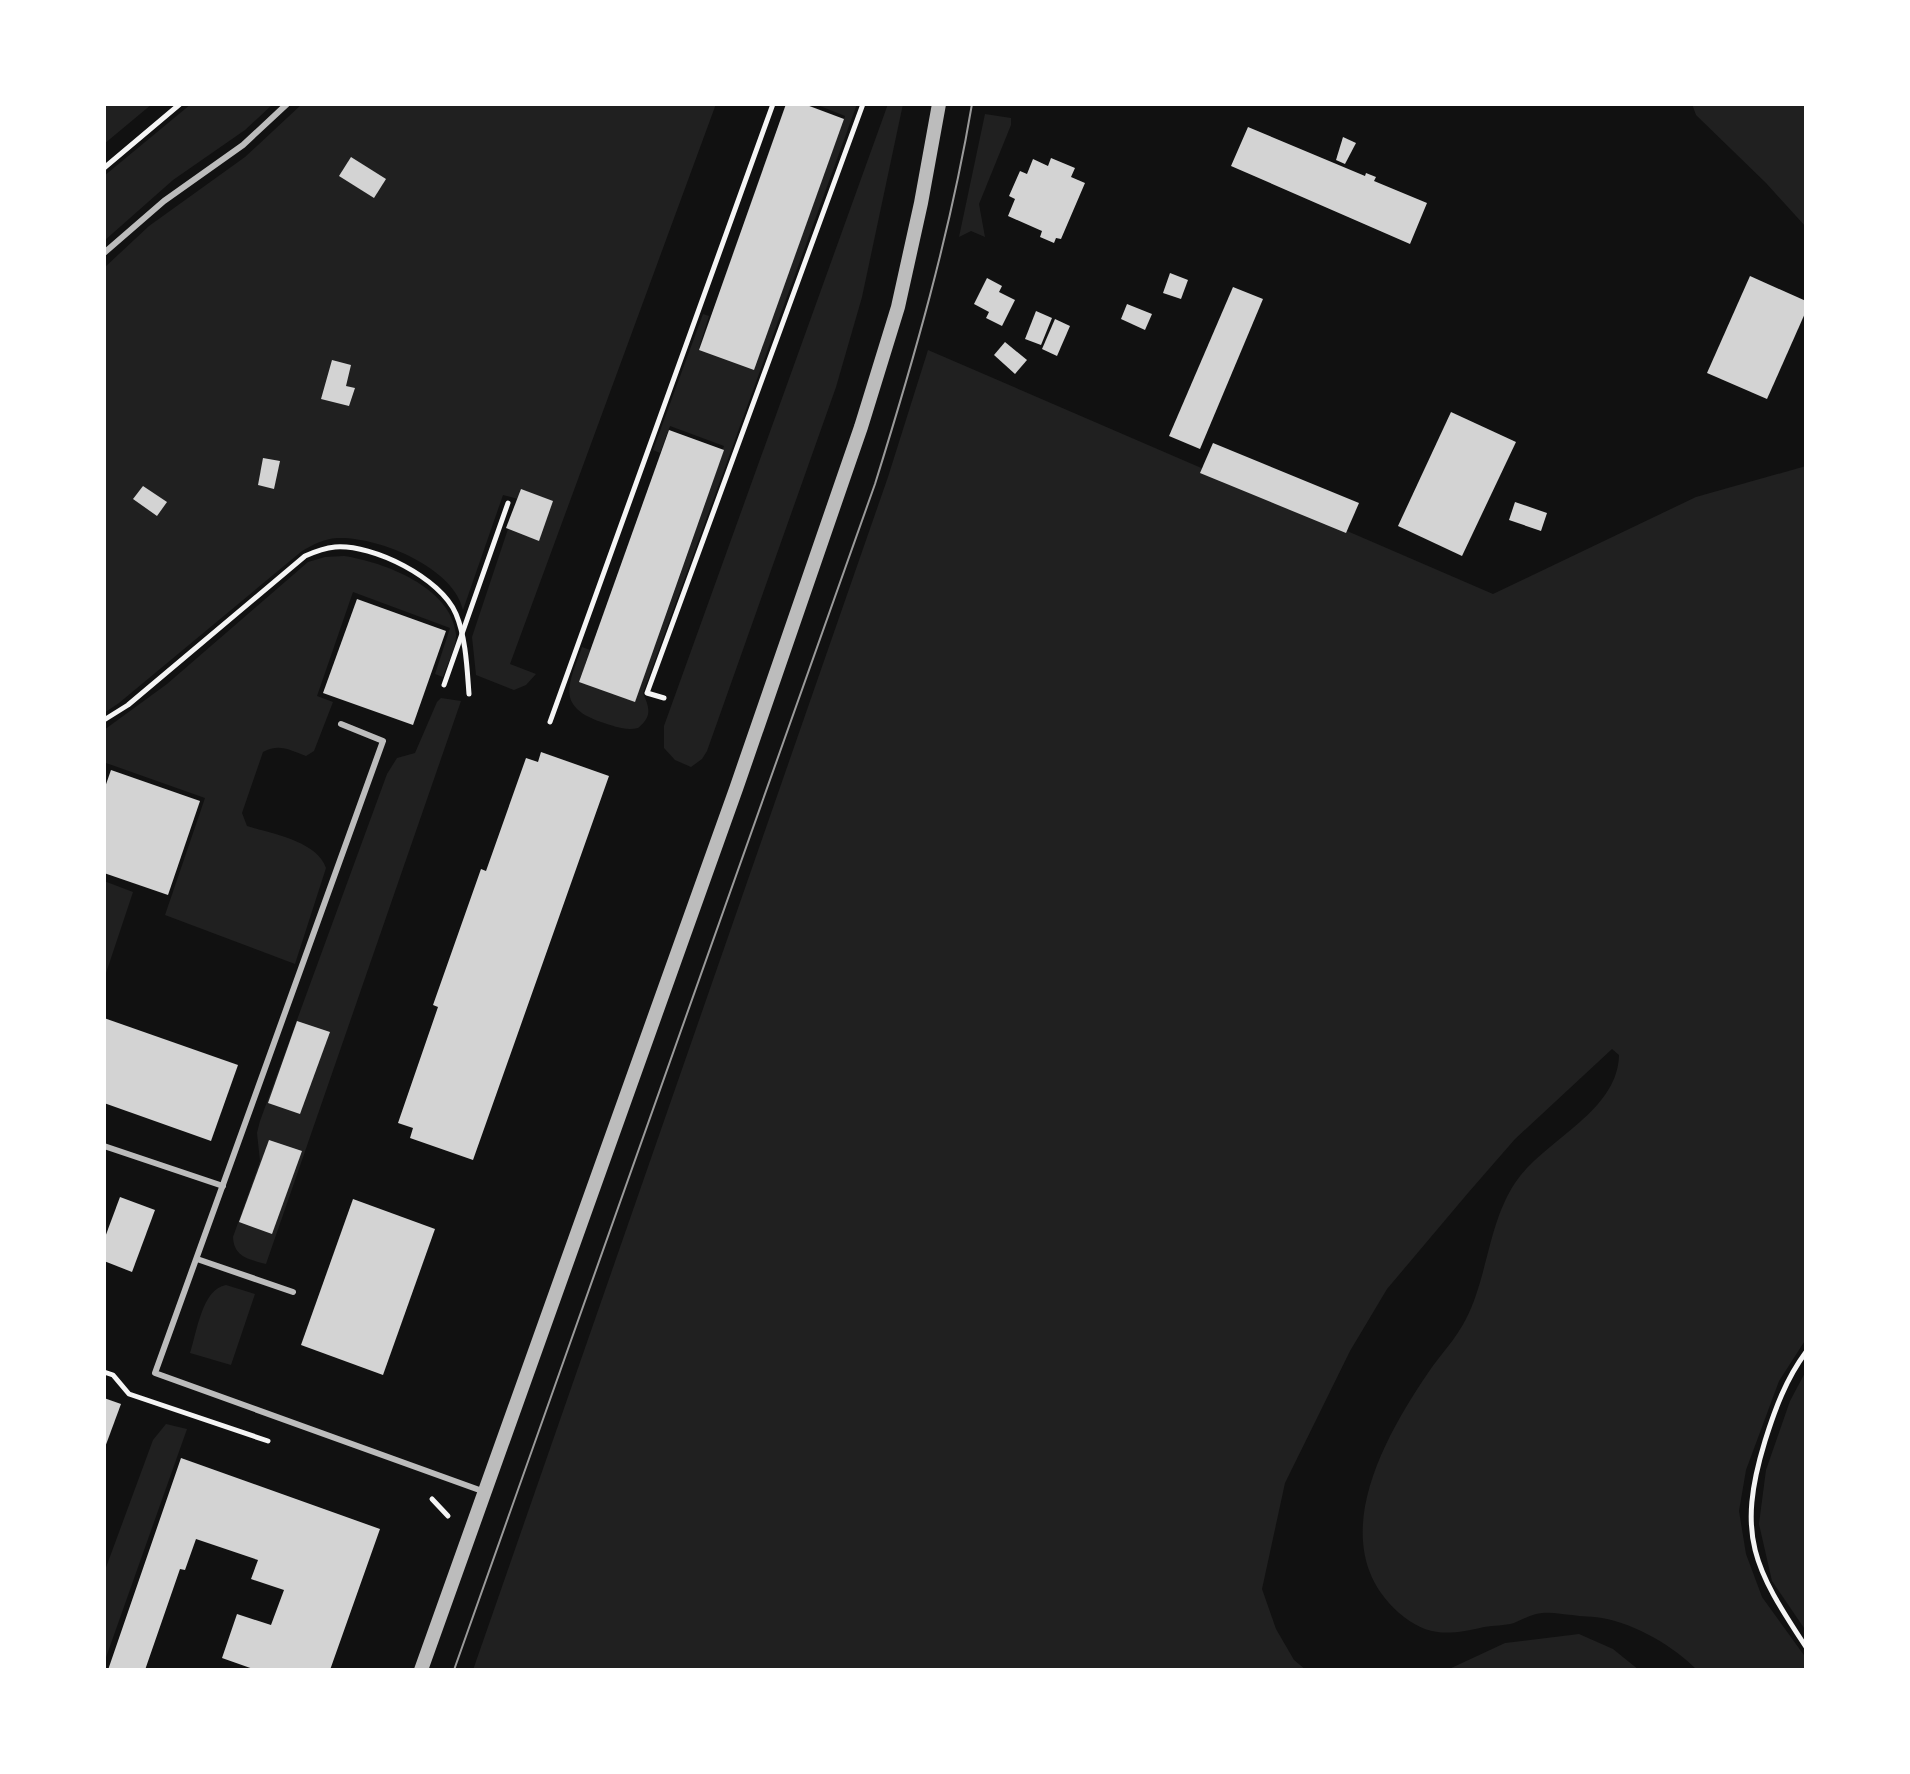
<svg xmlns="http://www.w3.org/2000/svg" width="1910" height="1774" viewBox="0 0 1910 1774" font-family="Barlow,sans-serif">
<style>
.green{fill:#202020}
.building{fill:#d3d3d3}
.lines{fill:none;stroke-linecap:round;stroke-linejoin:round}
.path{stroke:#f5f5f5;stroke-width:5}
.service{stroke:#bcbcbc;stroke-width:6}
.tertiary{stroke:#bcbcbc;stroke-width:14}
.tram{stroke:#9a9a9a;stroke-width:2}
</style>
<rect width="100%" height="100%" fill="#111"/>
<g class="green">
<polygon points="104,104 152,104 104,144"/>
<polygon points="191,104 273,104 245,130 173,180 104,241 104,176"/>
<path d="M302,104H716L510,664L536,674L526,685L514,690L476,675L472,637L518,499L503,495L463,610C454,567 377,536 337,538C324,539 314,544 302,551L119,703L104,713V268L149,226L245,157Z"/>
<path d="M815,104H857L643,693C649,707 653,716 638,728C625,731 614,726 601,722C555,706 569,684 582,647L590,650L581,677L636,696L724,446L670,426L660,453L653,450L703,314L709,316L699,348L754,367L845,116Z"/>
<polygon points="888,104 903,104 862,297 836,387 707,751 702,759 691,767 675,760 664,748 664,726"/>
<polygon points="1692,104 1806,104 1806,227 1766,183 1696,115"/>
<polygon points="985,114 1011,118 1011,125 979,204 985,237 971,231 959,237"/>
<path d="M928,350L1493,594L1696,497L1806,466V1339L1779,1381L1746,1470L1739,1511L1746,1554L1762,1597L1806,1658V1670H1697C1673,1646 1636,1624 1602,1618C1593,1616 1582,1617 1572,1615C1561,1614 1548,1611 1536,1614C1528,1616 1521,1620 1514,1623C1504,1626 1494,1625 1484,1627C1453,1634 1431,1638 1404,1617C1321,1551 1381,1442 1428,1373C1440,1355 1456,1339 1466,1319C1488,1276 1488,1224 1515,1183C1544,1140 1618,1112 1619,1055L1612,1049L1515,1139L1468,1193L1387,1289L1350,1351L1285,1483L1262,1589L1276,1629L1294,1660L1306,1670H473L888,477Z"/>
<path d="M344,556C384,562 451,587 456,634C457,647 447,664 443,677L435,674L450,628L353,592L317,696L333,702L314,751L306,756C290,750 279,743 263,752L242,813L247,826C272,834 317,841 326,868L295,964L165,915L205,798L106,763L104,766V730L167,684L308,562L325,557Z"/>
<path d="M441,698L461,701L266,1264C248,1259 234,1257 233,1237L260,1161L257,1133L260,1121L387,774L397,758L415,753L437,702Z"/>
<polygon points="104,881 133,892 104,979"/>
<path d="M226,1285L255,1294L231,1365L190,1353C197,1332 202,1289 226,1285Z"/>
<polygon points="1806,1371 1806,1631 1772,1581 1759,1524 1766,1470 1790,1401"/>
<polygon points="166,1424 187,1429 104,1663 104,1573 153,1440"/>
<polygon points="1579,1634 1613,1649 1639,1670 1447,1670 1505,1643"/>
</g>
<g class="building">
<polygon points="786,104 804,104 844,119 754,370 699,350"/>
<polygon points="1248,127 1365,176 1366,173 1376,177 1374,181 1427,203 1410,244 1231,166"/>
<polygon points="1343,137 1356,143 1345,164 1336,160"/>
<polygon points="351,157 386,179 374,198 339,176"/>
<polygon points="1051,158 1075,168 1071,177 1085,183 1061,239 1056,238 1054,243 1040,237 1042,231 1008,216 1015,199 1009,196 1020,171 1027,174 1033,159 1048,166"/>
<polygon points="1170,273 1188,280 1181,299 1163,293"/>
<polygon points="1750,276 1806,301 1806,311 1767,399 1707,373"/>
<polygon points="987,278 1002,286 999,292 1015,300 1002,326 986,318 989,312 974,304"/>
<polygon points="1233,287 1263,299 1200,449 1169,436"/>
<polygon points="1127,304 1152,314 1145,330 1121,319"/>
<polygon points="1036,311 1052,318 1041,345 1025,339"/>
<polygon points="1055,319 1070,326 1057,356 1042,349"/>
<polygon points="1005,342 1027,360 1015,374 994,355"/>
<polygon points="332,360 351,365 346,386 355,388 349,406 321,399"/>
<polygon points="1451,412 1516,442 1462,556 1398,526"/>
<polygon points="669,430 724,450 635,702 579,682"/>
<polygon points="1213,443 1359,503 1346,533 1200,473"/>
<polygon points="263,458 280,461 274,489 258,485"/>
<polygon points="143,486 167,502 157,516 133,499"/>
<polygon points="521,489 553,501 539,541 506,528"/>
<polygon points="1515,502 1547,513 1541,531 1509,520"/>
<polygon points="357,599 446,631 413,725 323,693"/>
<polygon points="541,752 609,776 473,1160 410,1138 413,1128 398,1123 438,1007 433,1005 481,869 486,871 526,758 538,762"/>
<polygon points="111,770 200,801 168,895 104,873 104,790"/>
<polygon points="104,1018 238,1065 211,1141 104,1103"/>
<polygon points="297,1021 330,1032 300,1114 268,1103"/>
<polygon points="269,1140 302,1151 272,1234 239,1222"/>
<polygon points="120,1197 155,1210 132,1272 104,1261 104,1240"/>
<polygon points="353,1199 435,1229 383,1375 301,1345"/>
<polygon points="104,1398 121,1404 104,1450"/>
<polygon points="181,1458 380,1529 330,1670 256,1670 222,1658 237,1614 271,1625 284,1590 251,1579 258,1560 196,1539 185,1570 180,1569 145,1670 108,1670"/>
</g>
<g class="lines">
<g class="path">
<polyline points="104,168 180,104"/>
<polyline points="444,685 508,503"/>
<polyline points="664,698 647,693 863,104"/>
<path d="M104,720L128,705L305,556C314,552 325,548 335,547C373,544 441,578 456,614C466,638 467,668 469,694"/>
<polyline points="550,722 773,104"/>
<path d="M1806,1352C1786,1379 1775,1409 1765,1441C1736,1536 1754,1568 1806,1647"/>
<polyline points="104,1372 113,1375 129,1394 268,1441"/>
<polyline points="432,1499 448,1516"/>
</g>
<g class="service">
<polyline points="104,253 164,201 243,145 287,104"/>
<polyline points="341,724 383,741 155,1373 485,1492"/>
<polyline points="104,1146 223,1186"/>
<polyline points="197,1259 293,1292"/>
</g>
<polyline class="tertiary" points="421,1670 736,789 861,427 898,307 921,203 939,104"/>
<path class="tram" d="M454,1670L875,484C914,359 950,234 972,104"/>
</g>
<rect width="1910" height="1774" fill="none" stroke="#ffffff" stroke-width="212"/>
</svg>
